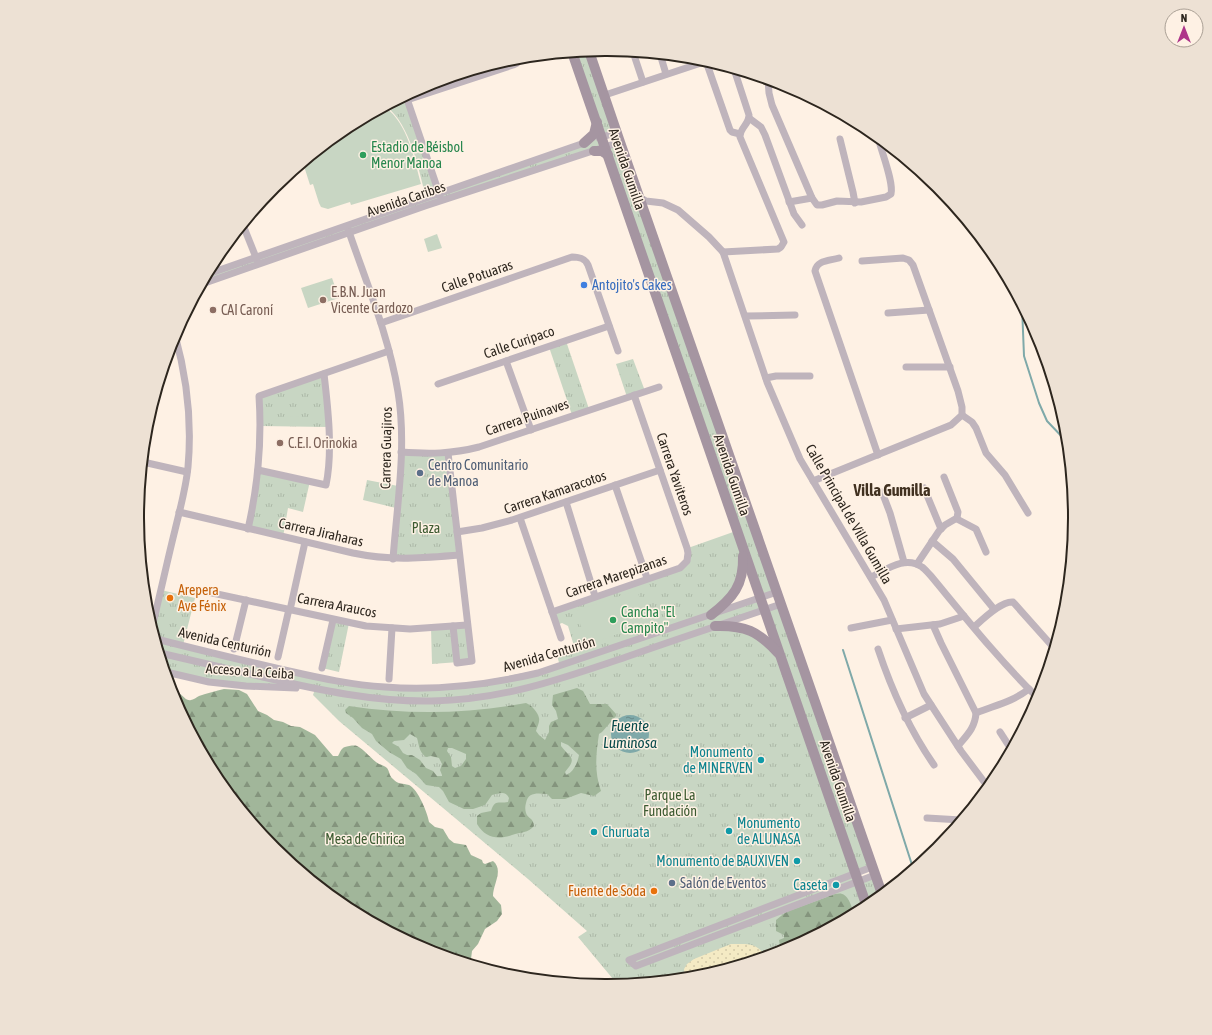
<svg xmlns="http://www.w3.org/2000/svg" width="1212" height="1035" viewBox="0 0 1212 1035" font-family="'Asap Condensed',sans-serif">
<style>
.grass{fill:url(#grass-tufts)}
.forest{fill:url(#forest-firs);fill-rule:evenodd}
.sand{fill:url(#sand-dots)}
.garden{fill:#c8d6c3}
.water{fill:url(#water-ripples)}
.lines{fill:none;stroke-linecap:round;stroke-linejoin:round}
.stream{stroke:#7fa9a9;stroke-width:2}
.street{stroke:#bfb4bc;stroke-width:7}
.secondary{stroke:#a595a1;stroke-width:10}
.leisure-dot{fill:#2e9e5b;stroke:#fef1e4;stroke-width:1.5}
.shop-dot{fill:#3f7fe0;stroke:#fef1e4;stroke-width:1.5}
.education-dot{fill:#8d6e63;stroke:#fef1e4;stroke-width:1.5}
.service-dot{fill:#5c6f8a;stroke:#fef1e4;stroke-width:1.5}
.food-dot{fill:#e8710a;stroke:#fef1e4;stroke-width:1.5}
.culture-dot{fill:#0f9aa8;stroke:#fef1e4;stroke-width:1.5}
.labels{text-anchor:middle;stroke-width:3;stroke-linejoin:round;paint-order:stroke}
.leisure-label{font-size:14px;fill:#27864d;stroke:#fef1e4;text-anchor:start}
.street-label{font-size:14px;fill:#2d261e;stroke:#fef1e4}
.shop-label{font-size:14px;fill:#366cbe;stroke:#fef1e4;text-anchor:start}
.education-label{font-size:14px;fill:#785e54;stroke:#fef1e4;text-anchor:start}
.service-label{font-size:14px;fill:#4e5e75;stroke:#fef1e4;text-anchor:start}
.park-label{font-size:14px;fill:#3c5a30;stroke:#fef1e4}
.food-label{font-size:14px;fill:#c56008;stroke:#fef1e4;text-anchor:start}
.culture-label{font-size:14px;fill:#0d838f;stroke:#fef1e4;text-anchor:end}
.water-label{font-size:15px;font-style:italic;fill:#084a4b;stroke:#fef1e4}
.quarter-label{font-size:16px;font-weight:bold;fill:#413120;stroke:#fef1e4}
.rim{fill:none;stroke:#2d261e;stroke-width:2}
</style>
<defs>
<pattern id="grass-tufts" width="24" height="20" patternUnits="userSpaceOnUse"><rect width="24" height="20" fill="#c8d6c3"/><path d="M3 7l-1-3M5 7V3M7 7l1-3M15 17l-1-3M17 17v-4M19 17l1-3" fill="none" stroke="#acb8a7"/></pattern>
<pattern id="forest-firs" width="22" height="20" patternUnits="userSpaceOnUse"><rect width="22" height="20" fill="#a1b69a"/><path d="M5 1l3.5 6h-7zM16 11l3.5 6h-7z" fill="#84947d"/></pattern>
<pattern id="sand-dots" width="8" height="8" patternUnits="userSpaceOnUse"><rect width="8" height="8" fill="#f4eac4"/><path d="M2 2h.1M6 6h.1" fill="none" stroke="#d2c9a8" stroke-width="1.8" stroke-linecap="round"/></pattern>
<pattern id="water-ripples" width="26" height="14" patternUnits="userSpaceOnUse"><rect width="26" height="14" fill="#7fa9a9"/><path d="M2 4q2-2 4 0t4 0M15 11q2-2 4 0t4 0" fill="none" stroke="#688989"/></pattern>
</defs>
<rect width="100%" height="100%" fill="#fef1e4"/>
<g class="grass">
<polygon points="587,51 616,132 602,136 572,52"/>
<path d="M406,96L439,193L602,137L605,147L202,284L208,274L426,197C418,168 411,126 386,106Z"/>
<polygon points="619,143 776,592 761,597 606,148"/>
<polygon points="566,341 589,409 572,415 549,347"/>
<polygon points="633,359 645,391 627,397 616,364"/>
<polygon points="324,374 328,427 260,426 259,396"/>
<polygon points="401,452 448,453 459,555 393,559"/>
<polygon points="258,470 310,481 303,512 288,508 283,537 248,529"/>
<polygon points="367,480 398,486 396,508 363,500"/>
<polygon points="736,531 742,548 742,572 719,608 760,598 764,610 717,626 741,627 780,655 867,907 785,950 697,977 618,985 578,937 587,931 528,879 339,721 313,695 315,689 246,686 166,672 153,629 161,590 195,598 183,645 348,683 446,688 560,666 556,652 574,646 568,626 562,623 557,625 552,612 684,566 688,548"/>
<polygon points="781,605 871,866 856,872 765,610"/>
<polygon points="333,620 349,623 339,672 322,668"/>
<polygon points="467,625 472,661 432,664 431,628"/>
<polygon points="875,876 881,895 868,906 859,882"/>
</g>
<g class="forest">
<path d="M577,688L583,691L590,704H607L616,714V716L602,732L599,734C596,753 594,772 601,791L594,796L581,793L565,799H552L547,794C537,793 528,792 526,803C525,806 525,810 526,813C528,819 533,817 534,826C528,833 521,832 512,835C498,840 485,838 477,824V816L481,813L491,811C495,799 498,804 508,802L509,798C505,790 499,794 492,795L485,805L473,809H464L449,802L443,791L439,787L426,785L416,774L407,768L401,759L389,752L376,741L372,734L362,728L353,718L346,713L345,710L349,706C408,715 467,714 526,703C531,705 538,712 539,718C540,722 537,727 536,731L539,735L545,740L549,732V726L551,722L558,719L556,711L552,705L553,695ZM410,734L417,738C419,745 419,752 426,757L431,756L439,758L442,764L440,770L442,775V776H437L433,771L426,768L420,760L412,755H407L403,753L399,747L392,743L394,741L404,740ZM561,742L568,745L579,755C578,762 573,773 566,775L565,772C578,757 570,758 561,746ZM448,748H452L466,754V759L461,766L455,768L452,766L451,757L447,751Z"/>
<path d="M224,689L239,690L247,694L258,711L267,715L274,720L283,722L291,726L300,727L315,735L333,756H338C340,753 341,748 345,747C348,746 355,745 357,746C364,749 372,760 379,764C382,765 385,766 387,768C390,772 389,776 393,779C399,785 402,783 409,785C418,789 428,814 429,822L435,827L443,829L449,839L454,843L466,845L471,855L482,860L483,863L485,864L493,861C504,870 493,884 493,896L501,905L502,914L497,921L485,929L478,944L472,951L471,959L475,964L488,965L502,971L511,972L514,977L427,950L346,907L275,849L216,778L172,692C182,690 184,702 191,700C193,700 197,697 199,696C207,693 216,691 224,689Z"/>
<path d="M835,894C837,894 840,893 842,894C848,895 853,908 853,914L781,952L779,940L784,938V935L776,931V920L786,912Z"/>
</g>
<path class="sand" d="M731,944C748,944 755,942 766,956L697,977L685,978L684,969L687,964L694,959Z"/>
<g class="garden">
<path d="M385,107C408,124 414,158 421,184L351,205L350,202L328,209L321,207L319,203L313,184L310,185L303,163L346,128Z"/>
<polygon points="437,234 442,248 428,252 424,239"/>
<polygon points="332,278 339,298 308,308 301,288"/>
<polygon points="286,416 303,417 303,426 286,426"/>
<polygon points="440,508 441,528 412,529 411,509"/>
<polygon points="637,590 648,623 587,645 576,611"/>
</g>
<circle class="water" cx="630" cy="734" r="19"/>
<g class="lines">
<g class="stream">
<polyline points="1022,306 1024,356 1039,403 1047,421 1067,442"/>
<polyline points="1068,583 1065,573 1070,565"/>
<polyline points="843,650 913,868"/>
</g>
<g class="street">
<polyline points="633,52 643,82"/>
<polyline points="660,54 666,74"/>
<path d="M768,79L769,93L772,105L812,198L817,205H822L837,201L861,202L886,197L891,194C894,182 881,151 878,137"/>
<polyline points="605,95 704,62 706,63 708,67 730,130 732,132 740,134"/>
<polyline points="406,96 440,196"/>
<polyline points="407,100 513,65 517,63 521,57"/>
<polyline points="749,118 761,127 765,135 794,214 802,225"/>
<polyline points="599,138 618,132"/>
<polyline points="840,139 853,192 855,203"/>
<polyline points="639,197 646,201 663,203 678,210 709,237 723,252 767,382 800,459 884,600 924,694 961,751 988,787"/>
<polyline points="789,202 812,198"/>
<polyline points="243,225 257,260"/>
<path d="M348,229C366,282 389,336 398,392C407,446 397,504 393,559"/>
<path d="M723,252L778,249L781,247L784,242L740,137C740,127 749,125 749,115L734,69"/>
<path d="M839,258C829,261 817,260 815,271L878,455"/>
<polyline points="208,274 587,142"/>
<polyline points="202,284 425,206 620,142"/>
<polyline points="888,313 929,310"/>
<polyline points="746,316 795,315"/>
<path d="M381,323L572,257C579,257 585,258 588,265L618,351"/>
<polyline points="506,361 531,430"/>
<polyline points="906,367 950,367"/>
<polyline points="766,378 776,376 810,376"/>
<polyline points="438,384 609,326"/>
<polyline points="962,415 972,422 976,428 986,453 1005,475 1028,513"/>
<path d="M401,452C429,454 452,454 479,447L659,387"/>
<polyline points="448,453 472,661 457,663 453,626"/>
<polyline points="143,462 187,472"/>
<path d="M258,470L326,485C333,452 328,408 324,374"/>
<polyline points="813,481 951,425 962,415 962,407 958,391 913,265 909,260 903,258 862,261"/>
<polyline points="615,485 647,578"/>
<polyline points="924,488 941,529"/>
<polyline points="882,492 890,513 904,562"/>
<polyline points="566,502 595,596"/>
<path d="M179,512L353,553C391,561 421,558 459,555"/>
<polyline points="520,518 561,638"/>
<polyline points="957,519 976,529 986,552"/>
<path d="M248,529C258,485 262,441 259,396L389,351"/>
<polyline points="457,532 482,528 512,520 660,470"/>
<polyline points="932,541 953,559 994,609"/>
<polyline points="917,564 939,531 945,525 957,518 958,512 944,477"/>
<path d="M871,577C886,570 905,555 922,567C925,569 928,573 931,576C965,617 999,660 1038,698"/>
<polyline points="203,591 366,626 410,629 467,625"/>
<polyline points="290,610 305,542"/>
<polyline points="552,612 680,568 687,561 688,553 687,548 634,395"/>
<path d="M933,625L941,643L976,713C975,728 967,735 958,746"/>
<path d="M152,627C160,595 167,562 175,530C180,509 186,488 188,467C192,423 187,378 175,335"/>
<path d="M974,627C983,619 1001,601 1013,602L1054,648"/>
<polyline points="851,628 892,620"/>
<polyline points="896,629 940,624 964,616"/>
<path d="M156,639C200,650 244,661 289,671C320,678 352,685 385,687C437,691 487,685 538,673L777,592"/>
<polyline points="234,649 246,600"/>
<path d="M878,649C892,691 909,729 934,765"/>
<path d="M160,653C194,661 229,669 263,677C319,690 374,702 432,701C502,700 561,679 626,657C677,639 729,622 781,604"/>
<polyline points="278,657 289,609"/>
<polyline points="322,668 333,620"/>
<polyline points="166,672 209,682 246,686 296,688"/>
<polyline points="389,679 392,628"/>
<path d="M976,713C996,705 1012,702 1029,689"/>
<polyline points="905,718 931,705"/>
<polyline points="1000,732 1011,749"/>
<polyline points="927,818 961,820"/>
<polyline points="872,867 629,960 636,966 875,875"/>
</g>
<g class="secondary">
<polyline points="589,51 620,142 882,894"/>
<polyline points="572,52 867,907"/>
<polyline points="584,143 594,134 597,122"/>
<polyline points="594,151 602,151 608,155"/>
<path d="M711,615C733,598 744,585 743,556"/>
<path d="M715,626C745,625 758,631 778,653"/>
</g>
</g>
<g class="leisure-dot">
<circle cx="363" cy="155" r="4"/>
<circle cx="613" cy="620" r="4"/>
</g>
<circle class="shop-dot" cx="584" cy="285" r="4"/>
<g class="education-dot">
<circle cx="323" cy="300" r="4"/>
<circle cx="213" cy="310" r="4"/>
<circle cx="280" cy="443" r="4"/>
</g>
<g class="service-dot">
<circle cx="420" cy="473" r="4"/>
<circle cx="672" cy="883" r="4"/>
</g>
<g class="food-dot">
<circle cx="170" cy="598" r="4"/>
<circle cx="654" cy="891" r="4"/>
</g>
<g class="culture-dot">
<circle cx="761" cy="760" r="4"/>
<circle cx="729" cy="831" r="4"/>
<circle cx="594" cy="832" r="4"/>
<circle cx="797" cy="861" r="4"/>
<circle cx="836" cy="885" r="4"/>
</g>
<g class="labels">
<g class="leisure-label">
<text x="371" y="152">Estadio de Béisbol<tspan x="371" dy="16">Menor Manoa</tspan></text>
<text x="621" y="617">Cancha "El<tspan x="621" dy="16">Campito"</tspan></text>
</g>
<g class="street-label">
<text transform="translate(627 169) rotate(71)" y="5">Avenida Gumilla</text>
<text transform="translate(406 199) rotate(-19)" y="5">Avenida Caribes</text>
<text transform="translate(477 276) rotate(-19)" y="5">Calle Potuaras</text>
<text transform="translate(519 342) rotate(-19)" y="5">Calle Curipaco</text>
<text transform="translate(527 417) rotate(-19)" y="5">Carrera Puinaves</text>
<text transform="translate(386 448) rotate(-89)" y="5">Carrera Guajiros</text>
<text transform="translate(675 474) rotate(71)" y="5">Carrera Yaviteros</text>
<text transform="translate(732 475) rotate(71)" y="5">Avenida Gumilla</text>
<text transform="translate(555 492) rotate(-19)" y="5">Carrera Kamaracotos</text>
<text transform="translate(849 514) rotate(60)" y="5">Calle Principal de Villa Gumilla</text>
<text transform="translate(321 532) rotate(13)" y="5">Carrera Jiraharas</text>
<text transform="translate(616 576) rotate(-19)" y="5">Carrera Marepizanas</text>
<text transform="translate(337 605) rotate(11)" y="5">Carrera Araucos</text>
<text transform="translate(225 642) rotate(13)" y="5">Avenida Centurión</text>
<text transform="translate(549 654) rotate(-16)" y="5">Avenida Centurión</text>
<text transform="translate(250 671) rotate(4)" y="5">Acceso a La Ceiba</text>
<text transform="translate(838 781) rotate(71)" y="5">Avenida Gumilla</text>
</g>
<g class="shop-label">
<text x="592" y="290">Antojito's Cakes</text>
</g>
<g class="education-label">
<text x="331" y="297">E.B.N. Juan<tspan x="331" dy="16">Vicente Cardozo</tspan></text>
<text x="221" y="315">CAI Caroní</text>
<text x="288" y="448">C.E.I. Orinokia</text>
</g>
<g class="service-label">
<text x="428" y="470">Centro Comunitario<tspan x="428" dy="16">de Manoa</tspan></text>
<text x="680" y="888">Salón de Eventos</text>
</g>
<g class="park-label">
<text x="426" y="533">Plaza</text>
<text x="670" y="800">Parque La<tspan x="670" dy="16">Fundación</tspan></text>
<text x="365" y="844">Mesa de Chirica</text>
</g>
<g class="food-label">
<text x="178" y="595">Arepera<tspan x="178" dy="16">Ave Fénix</tspan></text>
<text x="646" y="896" text-anchor="end">Fuente de Soda</text>
</g>
<g class="culture-label">
<text x="753" y="757">Monumento<tspan x="753" dy="16">de MINERVEN</tspan></text>
<text x="737" y="828" text-anchor="start">Monumento<tspan x="737" dy="16">de ALUNASA</tspan></text>
<text x="602" y="837" text-anchor="start">Churuata</text>
<text x="789" y="866">Monumento de BAUXIVEN</text>
<text x="828" y="890">Caseta</text>
</g>
<g class="water-label">
<text x="630" y="731">Fuente<tspan x="630" dy="17">Luminosa</tspan></text>
</g>
<g class="quarter-label">
<text x="892" y="496">Villa Gumilla</text>
</g>
</g>
<path d="M0 0H1212V1035H0ZM605 56H607A461 461 0 0 1 1068 517V518A461 461 0 0 1 607 979H605A461 461 0 0 1 144 518V517A461 461 0 0 1 605 56Z" fill="#ede1d4" fill-rule="evenodd"/>
<path class="rim" d="M605 56H607A461 461 0 0 1 1068 517V518A461 461 0 0 1 607 979H605A461 461 0 0 1 144 518V517A461 461 0 0 1 605 56Z"/>
<g transform="translate(1184 28)"><circle r="19" fill="#fef1e4" stroke="#aaa095"/>
<path d="M0-3L7 15L0 10L-7 15Z" fill="#ae358a"/>
<text y="-6" font-size="11" font-weight="bold" text-anchor="middle" fill="#2d261e">N</text>
</g>
</svg>
